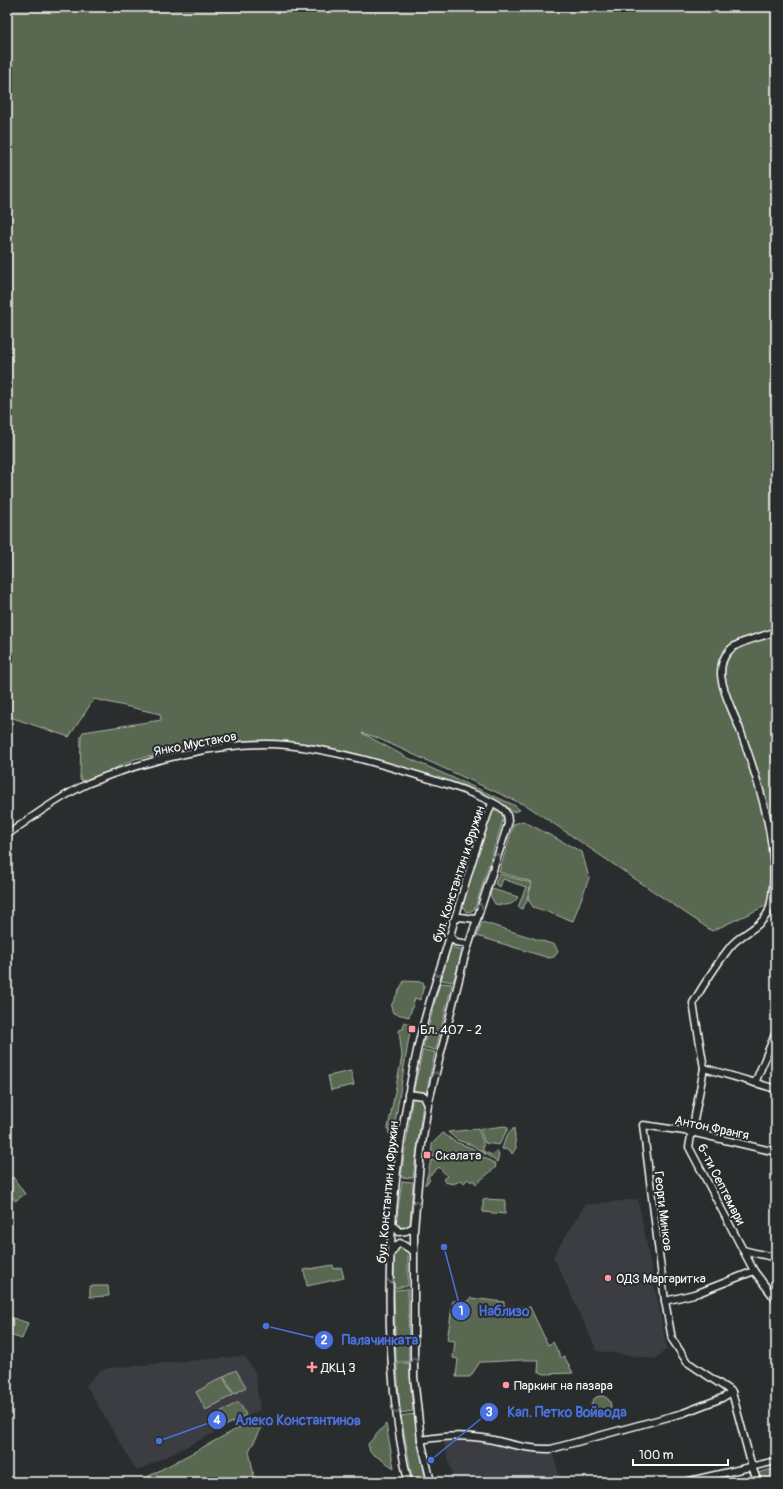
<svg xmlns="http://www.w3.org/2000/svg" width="783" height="1489" viewBox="0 0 783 1489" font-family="Pangolin,sans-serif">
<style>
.built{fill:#3b3c42}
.green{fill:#586851;stroke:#acb4a8}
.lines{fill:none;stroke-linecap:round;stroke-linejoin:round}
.minor-casing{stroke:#fff;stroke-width:9}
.minor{stroke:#2a2d2e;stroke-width:6}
.oneway{stroke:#6a6c6d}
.poi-dot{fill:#ff9aa2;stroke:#2a2d2e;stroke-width:1.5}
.labels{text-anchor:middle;stroke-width:4;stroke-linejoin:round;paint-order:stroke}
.street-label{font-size:13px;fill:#fff;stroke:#2a2d2e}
.poi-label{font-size:13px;fill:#fff;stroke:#2a2d2e;text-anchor:start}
.leader{fill:none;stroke:#4a71e0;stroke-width:1.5}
.callout-dot{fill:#4a71e0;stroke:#2a2d2e;stroke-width:1.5}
.mark-label{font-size:12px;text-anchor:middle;font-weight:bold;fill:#fff}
.callout-label{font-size:14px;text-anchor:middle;font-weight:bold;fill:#4a71e0;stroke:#2a2d2e;stroke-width:4;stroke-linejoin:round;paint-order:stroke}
</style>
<rect width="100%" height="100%" fill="#2a2d2e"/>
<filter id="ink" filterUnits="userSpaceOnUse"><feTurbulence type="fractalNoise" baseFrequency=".025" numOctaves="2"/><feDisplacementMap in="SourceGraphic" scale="8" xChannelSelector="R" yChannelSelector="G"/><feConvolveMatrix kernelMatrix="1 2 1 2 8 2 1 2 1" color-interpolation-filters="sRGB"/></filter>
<g filter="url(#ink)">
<g class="built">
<polygon points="638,1199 667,1349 655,1359 597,1351 553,1256 585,1205"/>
<polygon points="245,1356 255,1373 260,1410 137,1471 86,1385 100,1371 108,1368"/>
<polygon points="458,1439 479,1439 520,1449 553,1454 561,1482 459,1482 454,1479 443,1441"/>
</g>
<g class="green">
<polygon points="7,7 776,7 776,901 712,931 529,807 375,737 362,733 406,757 514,805 520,810 513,812 507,807 400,768 286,743 242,742 207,746 135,759 85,782 80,779 81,736 83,732 161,720 160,714 94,699 69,737 7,716"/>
<polygon points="495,810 499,810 503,813 504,817 475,908 472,911 466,912 462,904 490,815"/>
<polygon points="523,821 582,852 589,878 573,921 533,907 528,899 532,882 499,872 514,824"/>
<polygon points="499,874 531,883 526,903 522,909 518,907 526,887 503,879 500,887 495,884"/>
<path d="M492,889L518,897C513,906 505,906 495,904L490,895Z"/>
<polygon points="482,922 555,945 558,952 554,957 549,958 477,936"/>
<polygon points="450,945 458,950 463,950 453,982 441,980"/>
<polygon points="404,981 423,982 424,986 420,1000 415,998 409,1017 393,1013 391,1006"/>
<polygon points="440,983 452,984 436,1050 423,1047"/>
<polygon points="404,1022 411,1025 393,1135 389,1134 388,1128 402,1056 399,1030 403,1029"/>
<polygon points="423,1050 435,1052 426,1094 418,1092 413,1093"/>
<polygon points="351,1071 354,1085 331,1090 328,1076"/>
<polygon points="415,1097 422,1099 423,1103 413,1178 401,1177 412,1101"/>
<polygon points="505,1126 508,1128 499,1145 485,1143 480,1129"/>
<polygon points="514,1128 516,1148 512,1154 510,1150 502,1149 506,1137"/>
<polygon points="478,1129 483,1142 483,1151 492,1155 497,1150 499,1156 497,1162 472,1145 457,1140 448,1132"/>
<path d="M443,1133L455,1142L472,1148L478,1153C465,1152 446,1148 435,1157L431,1156L432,1144Z"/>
<polygon points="445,1154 479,1155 496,1164 495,1168 476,1184 473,1180 471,1182 468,1179 464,1183 462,1180 453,1184 445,1182 443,1179 447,1176 439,1167 428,1177 430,1180 425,1185 431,1160 435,1161"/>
<polygon points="13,1177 25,1194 15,1201 7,1189 7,1181"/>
<polygon points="402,1181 413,1182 410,1224 403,1229 396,1223"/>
<polygon points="483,1199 505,1200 505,1214 483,1212"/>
<polygon points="399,1247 404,1248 408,1253 408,1286 394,1288 394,1253"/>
<polygon points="333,1265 334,1269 341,1267 344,1278 307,1286 304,1270"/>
<polygon points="90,1286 108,1286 109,1296 90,1297"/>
<polygon points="408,1289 409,1362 396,1362 394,1290"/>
<path d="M470,1298L504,1302V1306L530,1307L548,1345L553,1342L561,1358L564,1356L573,1373L544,1374L538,1371L539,1360C519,1359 500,1362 480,1362L470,1377H456L458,1359L453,1358L455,1341L447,1340L453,1301L469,1302Z"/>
<polygon points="7,1316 28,1323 22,1339 7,1334"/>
<polygon points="409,1363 413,1411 400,1413 397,1364"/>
<polygon points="236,1370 246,1387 234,1394 224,1376"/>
<polygon points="223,1377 233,1395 206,1410 196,1392"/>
<circle cx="601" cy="1406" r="10"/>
<polygon points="239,1402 246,1415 221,1428 214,1415"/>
<polygon points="414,1414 426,1482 413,1482 401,1416"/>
<polygon points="265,1422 249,1451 255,1482 138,1482 248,1423"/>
<polygon points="386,1424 394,1468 370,1452 368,1444"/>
<polygon points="768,1470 776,1470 776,1482 758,1482 755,1474"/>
</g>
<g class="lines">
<defs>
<g id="minor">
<polyline points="776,417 774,420 776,432"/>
<path d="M776,631C764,637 736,641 729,651C723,657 721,665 721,673C721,688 733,712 739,727C758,780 783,851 770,907C764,928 741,932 730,947C716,965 704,984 693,1003L704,1068L689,1147L754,1271L776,1300"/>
<path d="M7,835C30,818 63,795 89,783C142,761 230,739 287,745C342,751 394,768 446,784C459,788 495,801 504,810C508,814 508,819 508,824L464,959L428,1105L421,1151L414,1229V1377L421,1440L431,1482"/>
<polyline points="453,921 460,917 475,919"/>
<polyline points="449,936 456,942 468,944"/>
<polyline points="704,1068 776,1089"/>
<polyline points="755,1083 776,1032"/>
<polyline points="408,1094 424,1096 428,1105"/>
<polyline points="393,1225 399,1232 406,1231 414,1227"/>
<polyline points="743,1250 776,1258"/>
<polyline points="392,1252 396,1246 400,1243 413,1251"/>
<polyline points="665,1301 698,1293 754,1271"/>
<path d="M421,1440C442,1436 463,1435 483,1438C506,1442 527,1450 551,1449L683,1413L722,1398L732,1392"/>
<path d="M408,1482C378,1343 387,1185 418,1046C426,1009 439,973 450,936C463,891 475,847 492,803"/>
<polyline points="685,1482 776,1461"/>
<polyline points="758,1482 752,1467 732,1392 687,1362 672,1339 665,1301 643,1125 691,1132 776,1152"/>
</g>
</defs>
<use href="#minor" class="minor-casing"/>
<use href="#minor" class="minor"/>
</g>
<defs><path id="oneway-chevron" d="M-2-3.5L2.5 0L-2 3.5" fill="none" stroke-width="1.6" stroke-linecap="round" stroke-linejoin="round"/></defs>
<g class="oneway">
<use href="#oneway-chevron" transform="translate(497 856) rotate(-72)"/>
<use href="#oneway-chevron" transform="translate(480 906) rotate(-72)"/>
<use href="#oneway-chevron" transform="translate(438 974) rotate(107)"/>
<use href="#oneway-chevron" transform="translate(436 1074) rotate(-77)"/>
<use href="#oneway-chevron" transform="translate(416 1203) rotate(-86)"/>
<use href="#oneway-chevron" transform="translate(391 1281) rotate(90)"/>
<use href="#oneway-chevron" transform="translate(414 1360) rotate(-90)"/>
<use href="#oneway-chevron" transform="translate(396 1411) rotate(84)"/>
</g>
</g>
<g class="poi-dot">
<rect x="408" y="1025" width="8" height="8" rx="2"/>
<rect x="423" y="1151" width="8" height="8" rx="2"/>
<circle cx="608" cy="1278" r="4"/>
<path d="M310 1361h4v4h4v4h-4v4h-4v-4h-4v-4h4z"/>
<circle cx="506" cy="1385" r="4"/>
</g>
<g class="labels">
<g class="street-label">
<text transform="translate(195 743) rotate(-11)" y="5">Янко Мустаков</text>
<text transform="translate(458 874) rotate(-72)" y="5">бул. Константин и Фружин</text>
<text transform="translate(712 1127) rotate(12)" y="5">Антон Франгя</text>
<text transform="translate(722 1184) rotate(63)" y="5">6-ти Септември</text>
<text transform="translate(387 1192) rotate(-85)" y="5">бул. Константин и Фружин</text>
<text transform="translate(664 1211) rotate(83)" y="5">Георги Минков</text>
</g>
<g class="poi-label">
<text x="420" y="1034">Бл. 407 - 2</text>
<text x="435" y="1160">Скалата</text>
<text x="616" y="1283">ОДЗ Маргаритка</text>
<text x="321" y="1372">ДКЦ 3</text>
<text x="514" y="1390">Паркинг на пазара</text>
</g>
</g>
<path class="leader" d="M444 1247L461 1311M266 1326L324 1340M431 1460L489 1412M159 1441L217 1420"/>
<g class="callout-dot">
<circle cx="444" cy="1247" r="4"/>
<circle cx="266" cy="1326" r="4"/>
<circle cx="431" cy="1460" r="4"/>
<circle cx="159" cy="1441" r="4"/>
<circle cx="461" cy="1311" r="10"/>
<circle cx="324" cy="1340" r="10"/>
<circle cx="489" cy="1412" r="10"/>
<circle cx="217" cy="1420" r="10"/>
</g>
<g class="mark-label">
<text x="461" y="1315">1</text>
<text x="324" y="1344">2</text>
<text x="489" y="1416">3</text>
<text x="217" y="1424">4</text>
</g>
<g class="callout-label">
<text x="504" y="1316">Наблизо</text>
<text x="380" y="1345">Палачинката</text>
<text x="567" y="1417">Кап. Петко Войвода</text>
<text x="298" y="1425">Алеко Константинов</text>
</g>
<rect width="783" height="1489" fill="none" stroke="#2a2d2e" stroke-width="24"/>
<rect x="12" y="12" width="759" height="1465" fill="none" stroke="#fff" stroke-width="1.5" filter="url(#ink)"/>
<path d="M633 1459v6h95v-6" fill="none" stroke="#ffffff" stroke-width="2"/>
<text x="639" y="1459" font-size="12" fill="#ffffff" stroke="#2a2d2e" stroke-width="3" paint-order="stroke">100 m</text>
</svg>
